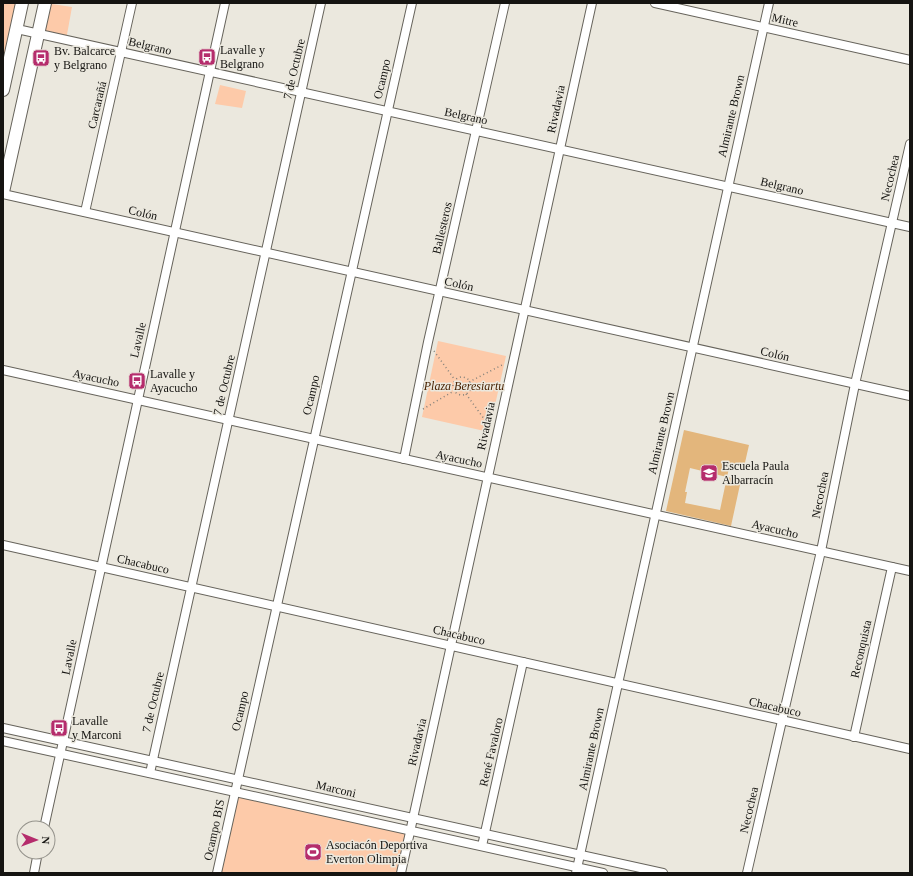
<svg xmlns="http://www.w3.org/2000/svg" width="913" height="876" viewBox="0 0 913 876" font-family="Georgia,serif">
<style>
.green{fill:#fdcaa9}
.building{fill:#e3b67c;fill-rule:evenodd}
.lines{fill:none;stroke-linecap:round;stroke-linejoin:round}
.minor-casing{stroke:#66635b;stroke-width:10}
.secondary-casing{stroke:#66635b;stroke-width:14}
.path{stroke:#82807a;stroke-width:1.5;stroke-dasharray:1 3;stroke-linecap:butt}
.minor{stroke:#fff;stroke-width:8}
.secondary{stroke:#fff;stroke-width:12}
.labels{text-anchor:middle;stroke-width:3;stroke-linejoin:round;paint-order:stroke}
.street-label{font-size:12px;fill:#151411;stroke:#ebe8de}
.poi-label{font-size:12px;fill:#151411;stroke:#ebe8de;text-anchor:start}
.park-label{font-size:12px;font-style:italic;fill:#482102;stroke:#ebe8de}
</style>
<rect width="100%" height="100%" fill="#ebe8de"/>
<g class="green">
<polygon points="3,3 22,3 3,90"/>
<polygon points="45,3 72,7 66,40 38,34"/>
<polygon points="220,85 246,91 242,108 215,104"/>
<polygon points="438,341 506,356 489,432 422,417"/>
<polygon points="234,792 410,830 401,873 217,873"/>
</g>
<path class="building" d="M684,430L749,445L744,467L730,464L727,477L741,480L731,526L666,511ZM690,468L727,477L720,510L685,503L687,492H685Z"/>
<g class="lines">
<defs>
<g id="minor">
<polyline points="655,3 910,60"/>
<polyline points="17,29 910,227"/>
<polyline points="3,194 910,396"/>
<polyline points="85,212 132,3"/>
<polyline points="3,370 910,571"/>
<polyline points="404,459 428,342 505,3"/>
<polyline points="3,545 910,749"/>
<polyline points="3,728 663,873"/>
<polyline points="854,737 892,567"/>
<polyline points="3,741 603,873"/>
<polyline points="150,773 321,3"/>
<polyline points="44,828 225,3"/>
<polyline points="482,846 523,662"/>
<polyline points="34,873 38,852"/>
<polyline points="217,873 412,3"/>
<polyline points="401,873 592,3"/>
<polyline points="576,873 769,3"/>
<polyline points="747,873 821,551 855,384 910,144"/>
</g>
<g id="secondary">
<polyline points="3,90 22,3"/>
<polyline points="3,192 45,3"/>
</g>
</defs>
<use href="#minor" class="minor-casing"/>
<use href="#secondary" class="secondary-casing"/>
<g class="path">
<polyline points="434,351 455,380"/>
<circle cx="462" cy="386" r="9"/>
<polyline points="469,382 504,364"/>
<polyline points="466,394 490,427"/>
<polyline points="423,409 454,391"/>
</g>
<use href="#minor" class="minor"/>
<use href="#secondary" class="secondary"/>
</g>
<defs>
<symbol id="bus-square" viewBox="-11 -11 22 22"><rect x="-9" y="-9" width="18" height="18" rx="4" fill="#b52c6c" stroke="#ebe8de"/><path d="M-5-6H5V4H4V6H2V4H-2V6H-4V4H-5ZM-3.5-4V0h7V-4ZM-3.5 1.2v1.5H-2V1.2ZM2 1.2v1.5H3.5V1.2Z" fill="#fff"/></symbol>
<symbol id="school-square" viewBox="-11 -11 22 22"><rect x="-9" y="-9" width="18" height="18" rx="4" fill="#b52c6c" stroke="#ebe8de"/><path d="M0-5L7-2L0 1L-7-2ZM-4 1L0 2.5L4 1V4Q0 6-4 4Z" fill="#fff"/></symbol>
<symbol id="stadium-square" viewBox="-11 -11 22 22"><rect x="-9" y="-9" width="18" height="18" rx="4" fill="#b52c6c" stroke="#ebe8de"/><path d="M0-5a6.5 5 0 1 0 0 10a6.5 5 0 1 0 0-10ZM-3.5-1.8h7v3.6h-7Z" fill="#fff"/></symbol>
</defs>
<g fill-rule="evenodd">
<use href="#bus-square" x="197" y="47" width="20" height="20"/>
<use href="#bus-square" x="31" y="48" width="20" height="20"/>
<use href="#bus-square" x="127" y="371" width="20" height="20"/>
<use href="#school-square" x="699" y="463" width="20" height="20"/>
<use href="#bus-square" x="49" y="718" width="20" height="20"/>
<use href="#stadium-square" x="303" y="842" width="20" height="20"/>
</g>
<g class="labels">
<g class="street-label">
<text transform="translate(785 20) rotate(13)" y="4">Mitre</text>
<text transform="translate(150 46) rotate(13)" y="4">Belgrano</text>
<text transform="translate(294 69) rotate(-77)" y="4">7 de Octubre</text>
<text transform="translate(382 79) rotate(-77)" y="4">Ocampo</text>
<text transform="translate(97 105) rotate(-77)" y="4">Carcarañá</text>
<text transform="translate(556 109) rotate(-78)" y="4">Rivadavia</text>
<text transform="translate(466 116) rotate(12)" y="4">Belgrano</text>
<text transform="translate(731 116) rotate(-77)" y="4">Almirante Brown</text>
<text transform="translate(890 178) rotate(-77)" y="4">Necochea</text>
<text transform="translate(782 186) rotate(13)" y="4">Belgrano</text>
<text transform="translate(143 213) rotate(13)" y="4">Colón</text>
<text transform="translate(442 228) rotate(-77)" y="4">Ballesteros</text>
<text transform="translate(459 284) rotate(12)" y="4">Colón</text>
<text transform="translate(138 340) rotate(-77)" y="4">Lavalle</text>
<text transform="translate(775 354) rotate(13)" y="4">Colón</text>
<text transform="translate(96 378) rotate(12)" y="4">Ayacucho</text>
<text transform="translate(224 385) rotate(-77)" y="4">7 de Octubre</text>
<text transform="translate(311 395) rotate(-77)" y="4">Ocampo</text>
<text transform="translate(486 426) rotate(-78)" y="4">Rivadavia</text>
<text transform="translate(661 433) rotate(-77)" y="4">Almirante Brown</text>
<text transform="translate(459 459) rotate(12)" y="4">Ayacucho</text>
<text transform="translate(820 495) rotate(-79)" y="4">Necochea</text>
<text transform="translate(775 529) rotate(13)" y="4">Ayacucho</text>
<text transform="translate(143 564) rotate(13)" y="4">Chacabuco</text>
<text transform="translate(459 635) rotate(13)" y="4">Chacabuco</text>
<text transform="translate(861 649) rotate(-77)" y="4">Reconquista</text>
<text transform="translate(69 657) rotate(-78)" y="4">Lavalle</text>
<text transform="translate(153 702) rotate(-77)" y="4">7 de Octubre</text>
<text transform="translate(775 707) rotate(13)" y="4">Chacabuco</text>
<text transform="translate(240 711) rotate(-77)" y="4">Ocampo</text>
<text transform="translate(417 742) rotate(-77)" y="4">Rivadavia</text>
<text transform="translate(591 749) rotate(-78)" y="4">Almirante Brown</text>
<text transform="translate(491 752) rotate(-77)" y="4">René Favaloro</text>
<text transform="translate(336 789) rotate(13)" y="4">Marconi</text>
<text transform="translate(749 810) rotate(-77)" y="4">Necochea</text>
<text transform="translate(214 830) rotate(-78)" y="4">Ocampo BIS</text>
</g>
<g class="poi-label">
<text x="220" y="54">Lavalle y<tspan x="220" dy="14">Belgrano</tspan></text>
<text x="54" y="55">Bv. Balcarce<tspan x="54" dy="14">y Belgrano</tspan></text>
<text x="150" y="378">Lavalle y<tspan x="150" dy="14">Ayacucho</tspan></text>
<text x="722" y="470">Escuela Paula<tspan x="722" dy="14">Albarracín</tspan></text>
<text x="72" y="725">Lavalle<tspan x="72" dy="14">y Marconi</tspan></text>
<text x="326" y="849">Asociacón Deportiva<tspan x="326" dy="14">Everton Olimpia</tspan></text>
</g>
<g class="park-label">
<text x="464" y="390">Plaza Beresiartu</text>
</g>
</g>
<rect width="913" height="876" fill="none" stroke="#151411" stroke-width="8"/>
<g transform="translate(36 840) rotate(91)"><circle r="19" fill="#ebe8de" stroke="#95938c"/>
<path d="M0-3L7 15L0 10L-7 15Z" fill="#b52c6c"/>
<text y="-6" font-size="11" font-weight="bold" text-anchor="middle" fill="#151411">N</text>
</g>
</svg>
